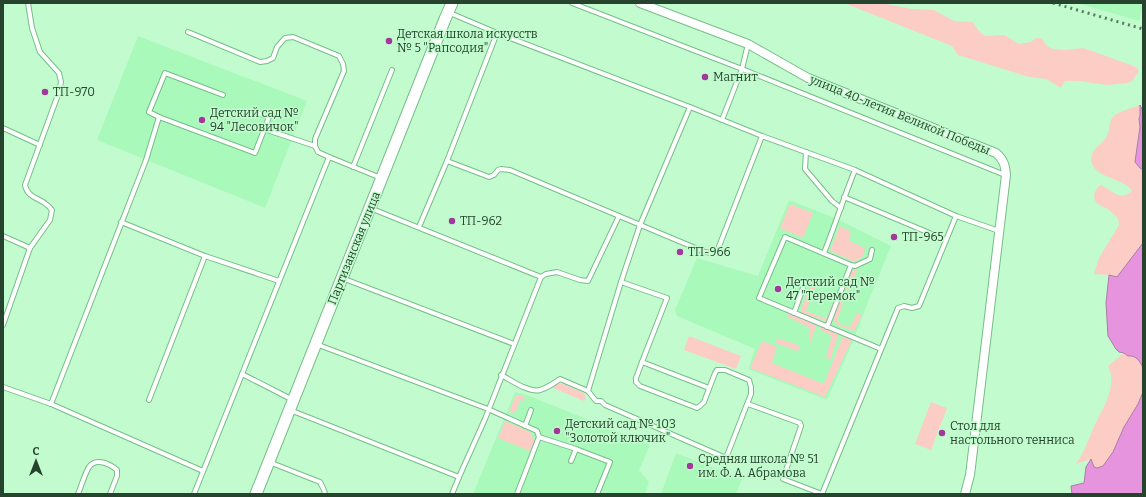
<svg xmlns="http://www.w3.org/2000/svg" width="1146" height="497" viewBox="0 0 1146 497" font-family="Bitter,serif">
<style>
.built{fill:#a9f9ba}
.green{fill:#fbcdc5}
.water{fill:#e694dd;stroke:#ac7ca8}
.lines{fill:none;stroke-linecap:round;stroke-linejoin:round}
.lane-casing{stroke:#76bd87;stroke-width:6}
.street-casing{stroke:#76bd87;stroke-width:10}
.secondary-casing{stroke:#76bd87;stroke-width:13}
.lane{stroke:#fff;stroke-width:4}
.street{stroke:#fff;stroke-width:8}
.secondary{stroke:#fff;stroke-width:11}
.rail{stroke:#557b5d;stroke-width:3;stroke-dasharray:2 4;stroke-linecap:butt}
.poi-dot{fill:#a1389a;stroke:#c2fcce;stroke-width:1.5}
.labels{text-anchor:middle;stroke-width:3;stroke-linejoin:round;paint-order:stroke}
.poi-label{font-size:12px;fill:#26442d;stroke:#c2fcce;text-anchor:start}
.street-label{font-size:12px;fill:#26442d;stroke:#c2fcce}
</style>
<rect width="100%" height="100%" fill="#c2fcce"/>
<g class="built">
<polygon points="1077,3 1143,3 1139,21"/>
<polygon points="138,36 307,101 265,208 97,140"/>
<polygon points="789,200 837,219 891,246 868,302 854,339 827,400 748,369 755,349 677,316 675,310 697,258 758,276"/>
<polygon points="515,392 527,395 547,403 650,445 639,470 649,482 645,494 473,494"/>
<polygon points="676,453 742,479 736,494 661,494"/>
</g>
<g class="green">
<polygon points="844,3 882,3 912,9 934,10 954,21 972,22 975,25 979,31 985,36 1002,35 1006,36 1019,44 1031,42 1036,38 1040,38 1043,40 1047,46 1053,49 1066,50 1083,48 1134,66 1137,68 1139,71 1132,81 1128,83 1107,85 1079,81 1067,81 1064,82 1061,88 1046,79 1029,77 958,55 952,46"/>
<path d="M1140,105V115L1139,119L1140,127L1135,162L1140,168L1143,170V243L1117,277L1109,275L1094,274L1099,258L1119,225L1118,218C1115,215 1111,212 1108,209C1104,207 1099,206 1096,202C1092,197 1095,188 1101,185C1112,190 1119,202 1132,191C1126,177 1082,178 1093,152C1096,147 1102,143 1106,138C1110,132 1109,123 1112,118C1116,112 1132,108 1140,105Z"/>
<polygon points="790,204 813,213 803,238 780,228"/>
<polygon points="840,226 851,232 849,241 865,248 863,256 855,262 830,251"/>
<polygon points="855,269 858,269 848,290 844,289 850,273"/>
<polygon points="810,286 815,288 806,311 826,319 838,291 839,291 828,321 825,321 802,313 801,309"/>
<path d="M840,300L843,303L837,320L841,325L850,327L857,313L862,315L854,331C830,323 831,324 840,300Z"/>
<polygon points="788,313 817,324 810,343 809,341 810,328 788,317"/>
<polygon points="820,326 839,333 830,360 826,357 832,336 819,329"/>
<polygon points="689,336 741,356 736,369 684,350"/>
<polygon points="843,336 852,340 825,397 750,368 762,341 777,347 772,363 824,384"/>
<polygon points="777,338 798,345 800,349 797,351 776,343"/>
<path d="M1124,353C1138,357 1143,361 1143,376C1143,381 1144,387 1143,391C1141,405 1131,415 1125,427C1117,441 1113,459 1099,468L1094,467L1091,459L1076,464C1084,453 1088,440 1094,427C1100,413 1110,399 1111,384C1112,377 1111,371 1108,366Z"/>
<polygon points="554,384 563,384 584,393 586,398 584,401 553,388"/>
<polygon points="516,395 525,397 524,401 520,400 517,410 513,413 509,412"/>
<polygon points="931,402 947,408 931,450 915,444"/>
<polygon points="505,421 530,432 535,442 530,451 498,438"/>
</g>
<g class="water">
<polygon points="1140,105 1143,111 1143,170 1140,168 1135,162 1140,127 1139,119 1140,115"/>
<path d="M1143,243V368C1140,361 1136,355 1128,356L1124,353L1119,352L1116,349L1108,336L1106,303L1109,275L1117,277Z"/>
<polygon points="1143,392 1143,494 1072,494 1071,486 1084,483 1086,467 1091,459 1094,467 1097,468 1103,466 1113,452 1124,427 1138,404"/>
</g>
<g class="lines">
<defs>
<g id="lane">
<polyline points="572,3 742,69 1005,175"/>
<polyline points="450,13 497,33 690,107 762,136 855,170 956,216 999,231"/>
<polyline points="188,32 260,62 267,61 273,58 277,47 285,38 293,37 339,56 343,64 344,71 315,139 315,146 318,152 329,157 381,178"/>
<polyline points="223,95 165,73 149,112 159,117 255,153 269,117 255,112"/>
<polyline points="722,120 742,69 748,44"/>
<polyline points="3,128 40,145"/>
<polyline points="264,129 315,146"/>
<polyline points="806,152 805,169 832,201 841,208"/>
<polyline points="447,161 489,177 494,175 498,170 501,169 510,170 619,216"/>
<polyline points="353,167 392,70"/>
<polyline points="844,197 946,240"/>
<polyline points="370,208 541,277 546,274 557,272 580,280 588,281 619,216 705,252 712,253 718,249 762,136"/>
<polyline points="121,222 205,256 279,281"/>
<polyline points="419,227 447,161 497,33"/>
<polyline points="3,236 30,248"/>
<path d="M824,253C835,225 844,197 855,170"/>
<polyline points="851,265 855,266 870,259 872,250"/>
<polyline points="342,278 514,344"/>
<polyline points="621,282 640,225 690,107"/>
<polyline points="794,313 803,288"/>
<path d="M3,325L30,248L50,220L52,210C50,208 49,206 47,205C39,197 28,199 25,185L59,92L61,82L59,73L40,52L32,28L28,3"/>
<polyline points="827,327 851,265 785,237 759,298 881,349"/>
<polyline points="316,344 488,409 537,431 539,437 517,494"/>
<polyline points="242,374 293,400"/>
<path d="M501,375C511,380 529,393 540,390C547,388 553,384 560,379L588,391L596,401H601L605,405L726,458L751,394V387L749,380L725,370H717L715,373L704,402L700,406L697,408L640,386L636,382V378L642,362L709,388"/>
<polyline points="3,387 51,404 203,471"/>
<polyline points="588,391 621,282 667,298 642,362"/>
<polyline points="149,400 205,256"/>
<polyline points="51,404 146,160 159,117"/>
<polyline points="748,404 800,423 801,426 783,479 822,494"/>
<polyline points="290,410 459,477 485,419 541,277"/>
<polyline points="525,426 531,410"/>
<polyline points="539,437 576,449 610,462 597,494"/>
<polyline points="571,461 576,449"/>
<polyline points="269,462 320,482 324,490 325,494"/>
<path d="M78,494C81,487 85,473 89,467C96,457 110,464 117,470V476L110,494"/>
<polyline points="194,494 329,157"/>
<polyline points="452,494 459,477"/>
<polyline points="822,494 898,308 904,306 912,308 919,306 956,216"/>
</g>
<path id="street" d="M640,3L748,44L808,78L996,153C1004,160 1005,165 1006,175L970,475L965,494"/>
<polyline id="secondary" points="256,494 445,19 452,3"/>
</defs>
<use href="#lane" class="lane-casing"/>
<use href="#street" class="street-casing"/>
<use href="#secondary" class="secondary-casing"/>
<use href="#lane" class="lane"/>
<use href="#street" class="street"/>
<use href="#secondary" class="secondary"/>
<polyline class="rail" points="1053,3 1143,29"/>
</g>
<g class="poi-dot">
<circle cx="389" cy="41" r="4"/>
<circle cx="705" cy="77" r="4"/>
<circle cx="45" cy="92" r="4"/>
<circle cx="202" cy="120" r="4"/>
<circle cx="452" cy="221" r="4"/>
<circle cx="894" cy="237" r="4"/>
<circle cx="680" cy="252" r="4"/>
<circle cx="778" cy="289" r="4"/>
<circle cx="557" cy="431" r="4"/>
<circle cx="942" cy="433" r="4"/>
<circle cx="690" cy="466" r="4"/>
</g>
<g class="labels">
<g class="poi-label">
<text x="397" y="38">Детская школа искусств<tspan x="397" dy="14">№ 5 "Рапсодия"</tspan></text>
<text x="713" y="81">Магнит</text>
<text x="53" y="96">ТП-970</text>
<text x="210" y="117">Детский сад №<tspan x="210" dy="14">94 "Лесовичок"</tspan></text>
<text x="460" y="225">ТП-962</text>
<text x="902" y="241">ТП-965</text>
<text x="688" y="256">ТП-966</text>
<text x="786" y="286">Детский сад №<tspan x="786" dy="14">47 "Теремок"</tspan></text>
<text x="565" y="428">Детский сад № 103<tspan x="565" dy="14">"Золотой ключик"</tspan></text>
<text x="950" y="430">Стол для<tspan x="950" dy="14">настольного тенниса</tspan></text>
<text x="698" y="463">Средняя школа № 51<tspan x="698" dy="14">им. Ф. А. Абрамова</tspan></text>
</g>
<g class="street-label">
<text transform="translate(900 115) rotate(22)" y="4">улица 40-летия Великой Победы</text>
<text transform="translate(354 248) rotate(-68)" y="4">Партизанская улица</text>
</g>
</g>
<rect width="1146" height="497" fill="none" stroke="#26442d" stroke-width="8"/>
<g transform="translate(36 461)" stroke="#c2fcce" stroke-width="3" paint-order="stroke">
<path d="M0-3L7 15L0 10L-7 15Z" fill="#26442d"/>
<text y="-6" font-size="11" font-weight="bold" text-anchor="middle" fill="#26442d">С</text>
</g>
</svg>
